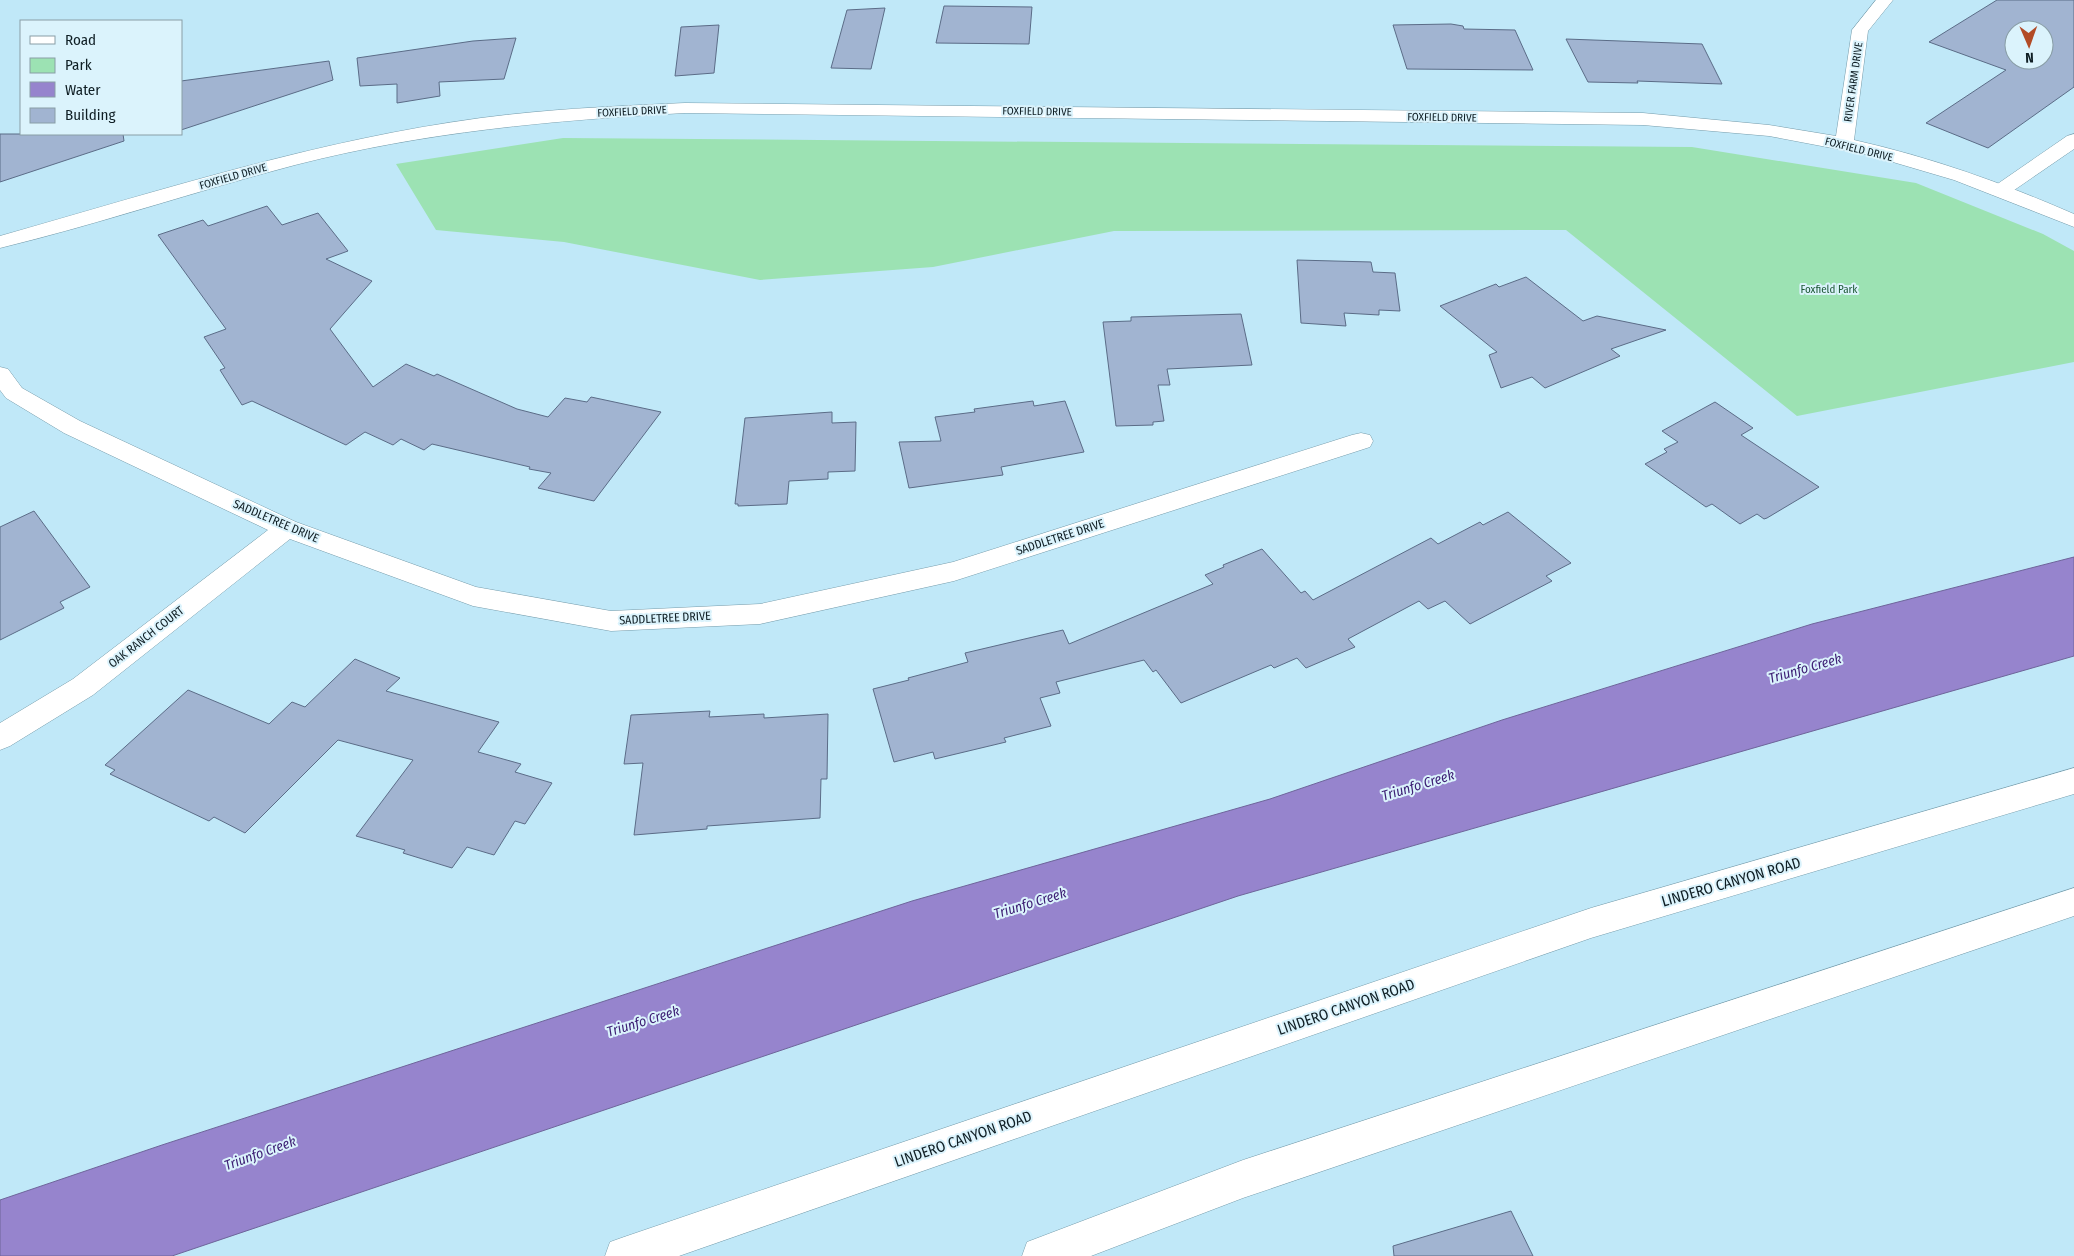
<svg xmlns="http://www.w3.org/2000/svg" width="2074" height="1256" viewBox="0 0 2074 1256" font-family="'Fira Sans Condensed',sans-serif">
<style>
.green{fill:#9ce2b3}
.water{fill:#9684cd;stroke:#6e659a}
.building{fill:#a1b4d1;stroke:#5b6c87;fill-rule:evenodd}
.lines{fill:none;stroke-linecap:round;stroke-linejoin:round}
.lane-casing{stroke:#769cab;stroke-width:1}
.street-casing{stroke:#769cab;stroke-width:1}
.secondary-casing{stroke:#769cab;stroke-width:1}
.lane{fill:#fff;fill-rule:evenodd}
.street{fill:#fff;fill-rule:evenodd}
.secondary{fill:#fff;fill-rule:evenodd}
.labels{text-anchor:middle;stroke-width:4;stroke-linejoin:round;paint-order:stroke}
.far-street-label{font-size:11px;fill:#0f1e24;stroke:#dbf3fc}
.far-park-label{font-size:11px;fill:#1e5836;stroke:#dbf3fc}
.street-label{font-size:12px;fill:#0f1e24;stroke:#dbf3fc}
.water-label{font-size:14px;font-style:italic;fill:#3e2075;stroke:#dbf3fc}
.near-street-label{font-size:15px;fill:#0f1e24;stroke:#dbf3fc}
</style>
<rect width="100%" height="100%" fill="#c0e8f8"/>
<polygon class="green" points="563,138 1692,147 1916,183 2043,234 2074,251 2074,362 1797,416 1566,230 1114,231 933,267 760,280 564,242 436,230 396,164"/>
<polygon class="water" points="2074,557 2074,656 1238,896 172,1256 0,1256 0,1200 162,1145 912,901 1270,799 1502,720 1812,624"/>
<g class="building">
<path d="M1997,0H2074V87L1988,148L1926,123L2006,70L1929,42ZM2014,30H2044V60H2014Z"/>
<polygon points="944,6 1032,7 1029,44 936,43"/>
<polygon points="885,8 871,69 831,68 847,10"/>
<polygon points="1451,24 1463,26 1464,29 1515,30 1533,70 1407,69 1393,25"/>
<polygon points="719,25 714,73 675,76 681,27"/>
<polygon points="516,38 504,79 439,82 440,96 397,103 397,84 360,86 357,58 473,41"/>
<polygon points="1566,39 1702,44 1722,84 1637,81 1638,83 1588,82"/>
<polygon points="329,61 333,80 181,130 181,81"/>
<polygon points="0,134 123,134 124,141 0,182"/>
<polygon points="267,206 282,225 318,213 348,251 326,259 372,281 330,329 373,387 406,364 434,376 437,374 517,409 548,417 565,398 587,402 591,397 661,412 594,501 538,488 551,473 529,469 530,467 432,444 424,450 401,439 393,445 365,432 346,445 252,401 242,405 220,370 225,368 204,337 226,329 158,235 203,220 208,226"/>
<polygon points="1297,260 1371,262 1373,272 1395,273 1400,311 1379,310 1379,315 1344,313 1346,326 1301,323"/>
<polygon points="1526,277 1583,321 1597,316 1666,330 1611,349 1620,356 1545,388 1532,377 1501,388 1489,355 1497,352 1440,306 1496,284 1499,287"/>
<polygon points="1241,314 1252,365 1167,369 1170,385 1158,385 1164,421 1153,422 1153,425 1116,426 1103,322 1131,321 1131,317"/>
<polygon points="1033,401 1034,406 1065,401 1084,452 1001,467 1003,475 909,488 899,442 941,441 935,417 975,412 974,409"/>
<polygon points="1715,402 1753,428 1741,435 1819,487 1767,518 1764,519 1757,514 1740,524 1712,504 1706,507 1645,464 1667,452 1664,449 1678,442 1662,431"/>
<polygon points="832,412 832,423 856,422 855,471 828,472 828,479 789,481 787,504 738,506 738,504 735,504 745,418"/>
<polygon points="34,511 90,587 60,602 64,608 0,640 0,527"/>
<polygon points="1508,512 1571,563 1546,576 1552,581 1470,624 1445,601 1428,609 1419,601 1348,639 1355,647 1306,668 1297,658 1274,668 1271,665 1181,703 1156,670 1153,672 1144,660 1056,682 1060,693 1040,698 1051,726 1004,738 1006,742 935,759 933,752 894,762 873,689 909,680 908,678 968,662 965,653 1063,630 1069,644 1213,584 1205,575 1224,567 1223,565 1262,549 1301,593 1305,591 1313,600 1431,538 1438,544 1480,522 1483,525"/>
<polygon points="355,659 400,678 386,691 499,722 478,752 521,764 515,772 552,783 525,824 515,821 494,855 467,847 452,868 403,853 405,850 356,836 413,760 338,740 245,833 214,817 209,821 110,774 115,770 105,765 188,690 269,724 292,702 305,707"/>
<polygon points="710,711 709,717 764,714 764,718 828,714 827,779 821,779 820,818 707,826 707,829 634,835 643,763 624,764 631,715"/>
<polygon points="1511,1211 1533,1256 1394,1256 1393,1246"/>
</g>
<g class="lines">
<defs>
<polygon id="lane" points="2074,134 2074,149 2007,195 1993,195 1990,191 1993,187 2067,136"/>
<g id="street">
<path d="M1876,0H1893L1868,31L1854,140C1930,157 2003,183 2074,214V227L1954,180L1869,155L1769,136L1643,125L685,113C554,120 423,132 295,165C196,191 99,224 0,248V236C159,191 317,140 481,118C549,109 617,106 685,103L1643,113L1769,125L1836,136L1852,30Z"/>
<polygon points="0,367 8,369 22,388 80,421 296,522 476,587 611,611 760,604 953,562 1352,435 1361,433 1370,435 1373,441 1370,447 954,581 760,624 611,631 473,606 290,539 93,695 10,746 0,750 0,723 73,679 268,530 64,433 6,398 0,390"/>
</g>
<g id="secondary">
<polygon points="2074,768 2074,794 1591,938 679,1256 605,1256 610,1242 624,1237 1591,908"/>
<polygon points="2074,888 2074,916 1243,1198 1091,1256 1022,1256 1027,1242 1243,1160"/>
</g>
</defs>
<use href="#lane" class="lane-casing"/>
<use href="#street" class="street-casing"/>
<use href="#secondary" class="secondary-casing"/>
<use href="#lane" class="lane"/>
<use href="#street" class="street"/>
<use href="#secondary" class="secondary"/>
</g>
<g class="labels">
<g class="far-street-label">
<text transform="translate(1853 82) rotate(-82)" y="4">RIVER FARM DRIVE</text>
<text transform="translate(632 111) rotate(-3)" y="4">FOXFIELD DRIVE</text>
<text transform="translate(1037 111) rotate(1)" y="4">FOXFIELD DRIVE</text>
<text transform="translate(1442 117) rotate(1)" y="4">FOXFIELD DRIVE</text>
<text transform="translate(1859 149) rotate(14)" y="4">FOXFIELD DRIVE</text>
<text transform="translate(233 176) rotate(-16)" y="4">FOXFIELD DRIVE</text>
</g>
<g class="far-park-label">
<text x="1829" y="293">Foxfield Park</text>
</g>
<g class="street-label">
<text transform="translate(276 521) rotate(23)" y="4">SADDLETREE DRIVE</text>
<text transform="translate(1060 537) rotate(-18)" y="4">SADDLETREE DRIVE</text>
<text transform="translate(665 618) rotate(-3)" y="4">SADDLETREE DRIVE</text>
<text transform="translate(146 637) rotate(-38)" y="4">OAK RANCH COURT</text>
</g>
<g class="water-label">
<text transform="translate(1805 668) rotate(-16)" y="5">Triunfo Creek</text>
<text transform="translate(1418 785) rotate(-17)" y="5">Triunfo Creek</text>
<text transform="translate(1030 903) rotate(-17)" y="5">Triunfo Creek</text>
<text transform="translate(643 1021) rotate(-17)" y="5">Triunfo Creek</text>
<text transform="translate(260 1153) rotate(-20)" y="5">Triunfo Creek</text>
</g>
<g class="near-street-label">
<text transform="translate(1731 882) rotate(-16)" y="5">LINDERO CANYON ROAD</text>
<text transform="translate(1346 1007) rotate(-19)" y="5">LINDERO CANYON ROAD</text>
<text transform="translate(963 1139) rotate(-19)" y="5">LINDERO CANYON ROAD</text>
</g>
</g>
<rect x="20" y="20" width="162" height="115" fill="#dbf3fc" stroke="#899ea6"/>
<rect x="30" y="36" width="25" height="8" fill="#ffffff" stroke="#899ea6"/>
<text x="65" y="45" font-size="15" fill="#0f1e24">Road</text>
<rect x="30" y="58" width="25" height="15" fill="#9ce2b3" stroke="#899ea6"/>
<text x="65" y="70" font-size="15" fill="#0f1e24">Park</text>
<rect x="30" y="82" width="25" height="15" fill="#9684cd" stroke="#899ea6"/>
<text x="65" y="95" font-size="15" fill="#0f1e24">Water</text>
<rect x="30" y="108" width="25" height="15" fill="#a1b4d1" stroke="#899ea6"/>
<text x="65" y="120" font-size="15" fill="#0f1e24">Building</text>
<g transform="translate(2029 45) rotate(178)"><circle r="24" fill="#dbf3fc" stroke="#899ea6"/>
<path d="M0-4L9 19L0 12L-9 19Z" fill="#b24b26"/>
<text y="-8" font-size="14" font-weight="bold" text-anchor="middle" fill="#0f1e24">N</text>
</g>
</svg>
